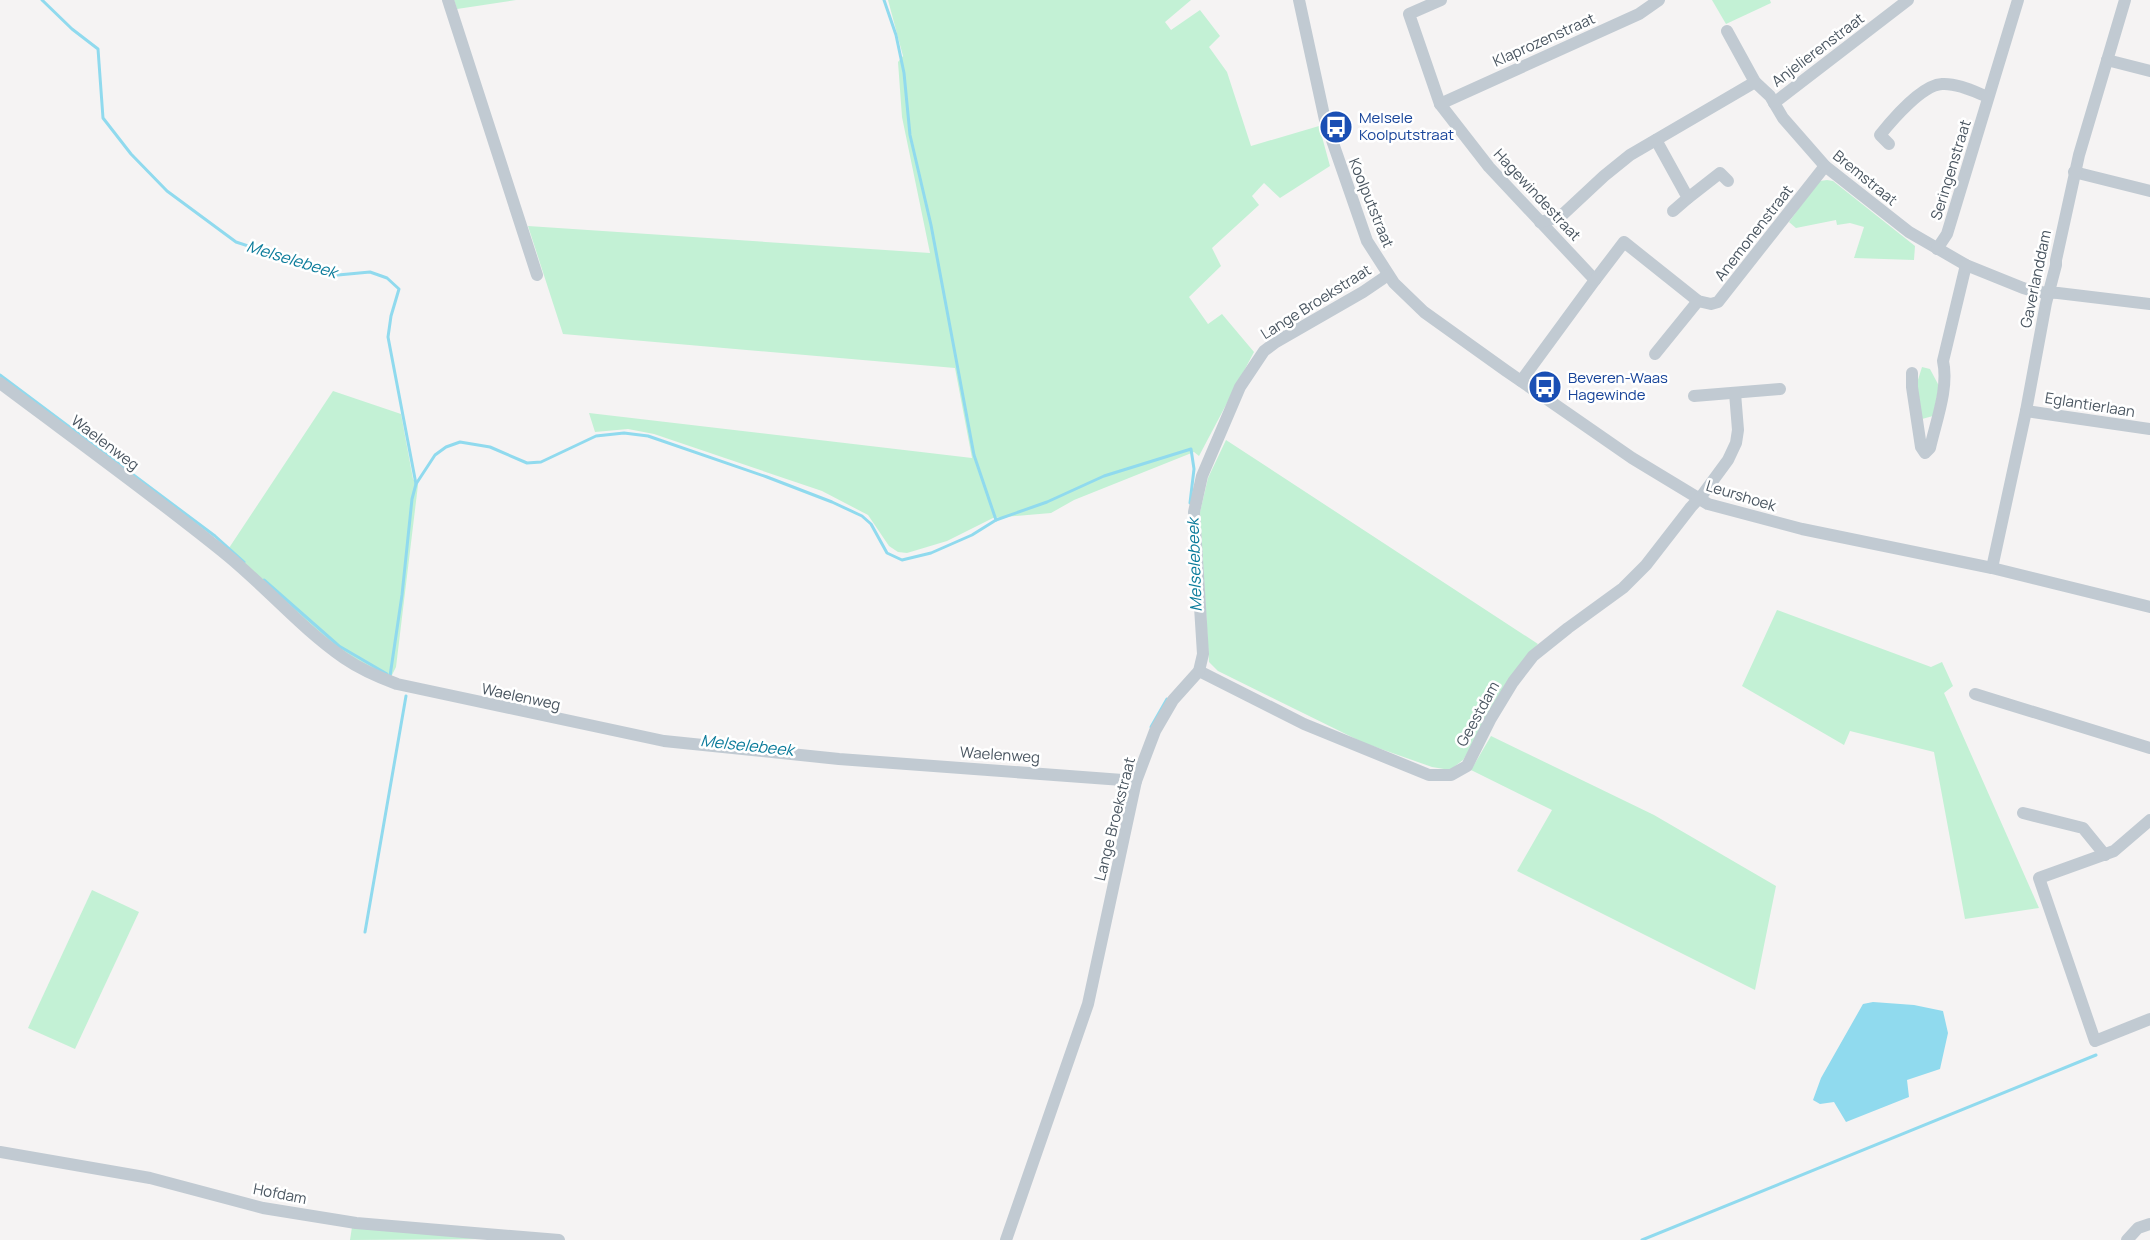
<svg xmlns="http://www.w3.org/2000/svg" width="2150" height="1240" viewBox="0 0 2150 1240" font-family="Manrope,sans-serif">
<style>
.green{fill:#c3f1d5}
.water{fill:#90daee}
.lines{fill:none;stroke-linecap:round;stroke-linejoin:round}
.stream{stroke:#90daee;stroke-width:3}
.minor{stroke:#c1cad2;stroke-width:12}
.labels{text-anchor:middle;stroke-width:5;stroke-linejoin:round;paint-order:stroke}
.street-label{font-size:15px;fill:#4a5661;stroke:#fff}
.transit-label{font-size:15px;fill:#164399;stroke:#fff;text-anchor:start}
.water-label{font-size:16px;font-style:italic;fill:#0c7c9b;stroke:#fff}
</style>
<rect width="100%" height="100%" fill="#f5f3f3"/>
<g class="green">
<polygon points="454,0 516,0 457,9"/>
<polygon points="888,0 1191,0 1165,22 1171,30 1200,10 1220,36 1209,47 1227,72 1251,146 1319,126 1330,166 1280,198 1264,183 1252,196 1259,205 1212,248 1221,266 1189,297 1208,324 1222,314 1254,352 1199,456 1194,452 1074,500 1051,513 993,518 947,541 907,553 898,552 889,546 868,515 822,491 654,434 628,429 595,432 589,413 972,458 955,368 563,334 528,226 930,253 902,117 898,62 903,56"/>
<polygon points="1712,0 1770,0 1771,3 1726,24"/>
<polygon points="1827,180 1833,181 1915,246 1914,260 1854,258 1864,227 1850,223 1837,225 1836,220 1796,228 1789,222 1815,186 1820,181"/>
<polygon points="1922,367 1930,369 1939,386 1933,416 1922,419 1917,383"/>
<polygon points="333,391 401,414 413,479 418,485 396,667 390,679 332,645 227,551"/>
<polygon points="1226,440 1538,644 1527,657 1463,760 1450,770 1432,767 1364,743 1218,671 1209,662 1200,512 1208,478"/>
<polygon points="1777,610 1931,667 1942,662 1953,686 1944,693 2039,908 1965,919 1934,752 1850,731 1844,745 1742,686"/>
<polygon points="1491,736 1654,815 1776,886 1755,990 1517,871 1552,810 1471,770"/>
<polygon points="92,890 139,912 75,1049 28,1028"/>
<polygon points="352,1227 486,1239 350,1240"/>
</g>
<polygon class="water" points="1873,1002 1914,1005 1943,1011 1948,1033 1940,1069 1907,1080 1909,1097 1846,1122 1834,1102 1820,1104 1813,1100 1821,1078 1863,1004"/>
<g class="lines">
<g class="stream">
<polyline points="42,0 72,29 98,49 103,118 131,154 167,191 236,242 338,275 370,272 387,278 399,289 391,316 388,337 416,484 412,499 402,595 390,676"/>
<polyline points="884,0 896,35 904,73 910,135 931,225 974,455 996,520"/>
<polyline points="0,375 215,536 244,562"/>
<polyline points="416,484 435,455 446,447 460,442 490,447 527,463 541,462 596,436 624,433 648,436 767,477 832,502 862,516 871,524 887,553 902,560 931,553 972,535 996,520 1047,502 1104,476 1191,449 1194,469 1190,503"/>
<polyline points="264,580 339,646 387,674"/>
<polyline points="1151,727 1167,699"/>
<polyline points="365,932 406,696"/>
<polyline points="1642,1240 2096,1055"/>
</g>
<g class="minor">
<polyline points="448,0 537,275"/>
<polyline points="1299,0 1325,120 1367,241 1394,283 1424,312 1505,370 1632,458 1708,504 1802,529 1992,568 2150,607"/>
<polyline points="1441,0 1409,14 1440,104 1489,167 1595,280 1521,381"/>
<polyline points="1727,31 1755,82 1770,96 1783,118 1825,166 1909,232 1966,265 2023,288 2037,292 2058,293 2150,304"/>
<polyline points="2107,60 2150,71"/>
<polyline points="1774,103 1908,0"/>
<polyline points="1440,104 1639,14 1659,0"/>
<polyline points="1656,140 1688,198 1673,211"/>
<path d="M1889,144L1880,135C1892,120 1922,85 1942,84C1957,83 1975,92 1988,97"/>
<polyline points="2074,172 2150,191"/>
<polyline points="1688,198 1720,173 1728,181"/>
<polyline points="1540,222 1560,217 1604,176 1630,155 1755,82"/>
<polyline points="1937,249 1947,234 2018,0"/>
<polyline points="1595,280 1624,242 1698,301 1711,304 1718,302 1825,166"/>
<polyline points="1655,354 1698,301"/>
<path d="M1912,373V387L1921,447L1925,453L1930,448C1936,421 1949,388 1943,361L1966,265"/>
<path d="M0,383C76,440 154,496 228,556C268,589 302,629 344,658C360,669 378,677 397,684L664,741L839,759L1136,781"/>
<polyline points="1694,396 1780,389"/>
<polyline points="2026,411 2150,429"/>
<polyline points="1992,568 2026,411 2046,303 2056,265 2056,260 2079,155 2125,0"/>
<polyline points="1199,671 1304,724 1429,775 1451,775 1467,766 1490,720 1513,682 1533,656 1568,628 1623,588 1646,565 1691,507 1703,494 1728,460 1736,443 1738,430 1735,393"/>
<polyline points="1975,694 2150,748"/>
<polyline points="2023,813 2083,828 2105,855"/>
<polyline points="2150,820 2114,851 2039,878 2095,1041 2150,1019"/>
<polyline points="0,1152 150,1178 263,1208 356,1223 559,1240"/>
<polyline points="1006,1240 1088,1004 1136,781 1155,731 1173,700 1199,671 1203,654 1194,512 1202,476 1240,387 1264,351 1276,342 1363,292 1388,275"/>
<polyline points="2127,1240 2138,1228 2150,1224"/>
</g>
</g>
<defs>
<symbol id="bus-disc" viewBox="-11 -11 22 22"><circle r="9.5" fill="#1a4fb4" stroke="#fff"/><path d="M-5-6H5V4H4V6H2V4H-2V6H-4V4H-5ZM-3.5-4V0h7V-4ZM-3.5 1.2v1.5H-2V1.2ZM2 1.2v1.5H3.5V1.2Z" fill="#fff"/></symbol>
</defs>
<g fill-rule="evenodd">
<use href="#bus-disc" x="1317" y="108" width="38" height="38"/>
<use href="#bus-disc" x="1526" y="368" width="38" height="38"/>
</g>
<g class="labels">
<g class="street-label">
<text transform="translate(1544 40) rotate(-24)" y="5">Klaprozenstraat</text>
<text transform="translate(1818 50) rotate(-37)" y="5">Anjelierenstraat</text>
<text transform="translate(1951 170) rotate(-73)" y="5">Seringenstraat</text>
<text transform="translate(1865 178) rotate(39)" y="5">Bremstraat</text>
<text transform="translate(1537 195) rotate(47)" y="5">Hagewindestraat</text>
<text transform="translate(1371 203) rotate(68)" y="5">Koolputstraat</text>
<text transform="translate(1754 233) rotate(-52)" y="5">Anemonenstraat</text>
<text transform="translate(2036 279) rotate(-78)" y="5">Gaverlanddam</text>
<text transform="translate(1316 302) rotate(-32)" y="5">Lange Broekstraat</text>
<text transform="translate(2090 405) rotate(9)" y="5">Eglantierlaan</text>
<text transform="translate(105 443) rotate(37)" y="5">Waelenweg</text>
<text transform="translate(1741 496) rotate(17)" y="5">Leurshoek</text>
<text transform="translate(521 697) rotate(12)" y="5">Waelenweg</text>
<text transform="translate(1478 714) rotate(-61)" y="5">Geestdam</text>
<text transform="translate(1000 755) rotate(4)" y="5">Waelenweg</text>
<text transform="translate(1115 819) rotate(-76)" y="5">Lange Broekstraat</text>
<text transform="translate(280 1194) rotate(11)" y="5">Hofdam</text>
</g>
<g class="transit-label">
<text x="1359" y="123">Melsele<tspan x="1359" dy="17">Koolputstraat</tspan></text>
<text x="1568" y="383">Beveren-Waas<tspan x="1568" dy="17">Hagewinde</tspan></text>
</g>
<g class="water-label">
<text transform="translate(292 259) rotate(17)" y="6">Melselebeek</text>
<text transform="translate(1194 565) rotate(-92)" y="6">Melselebeek</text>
<text transform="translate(747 745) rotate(6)" y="6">Melselebeek</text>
</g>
</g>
</svg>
